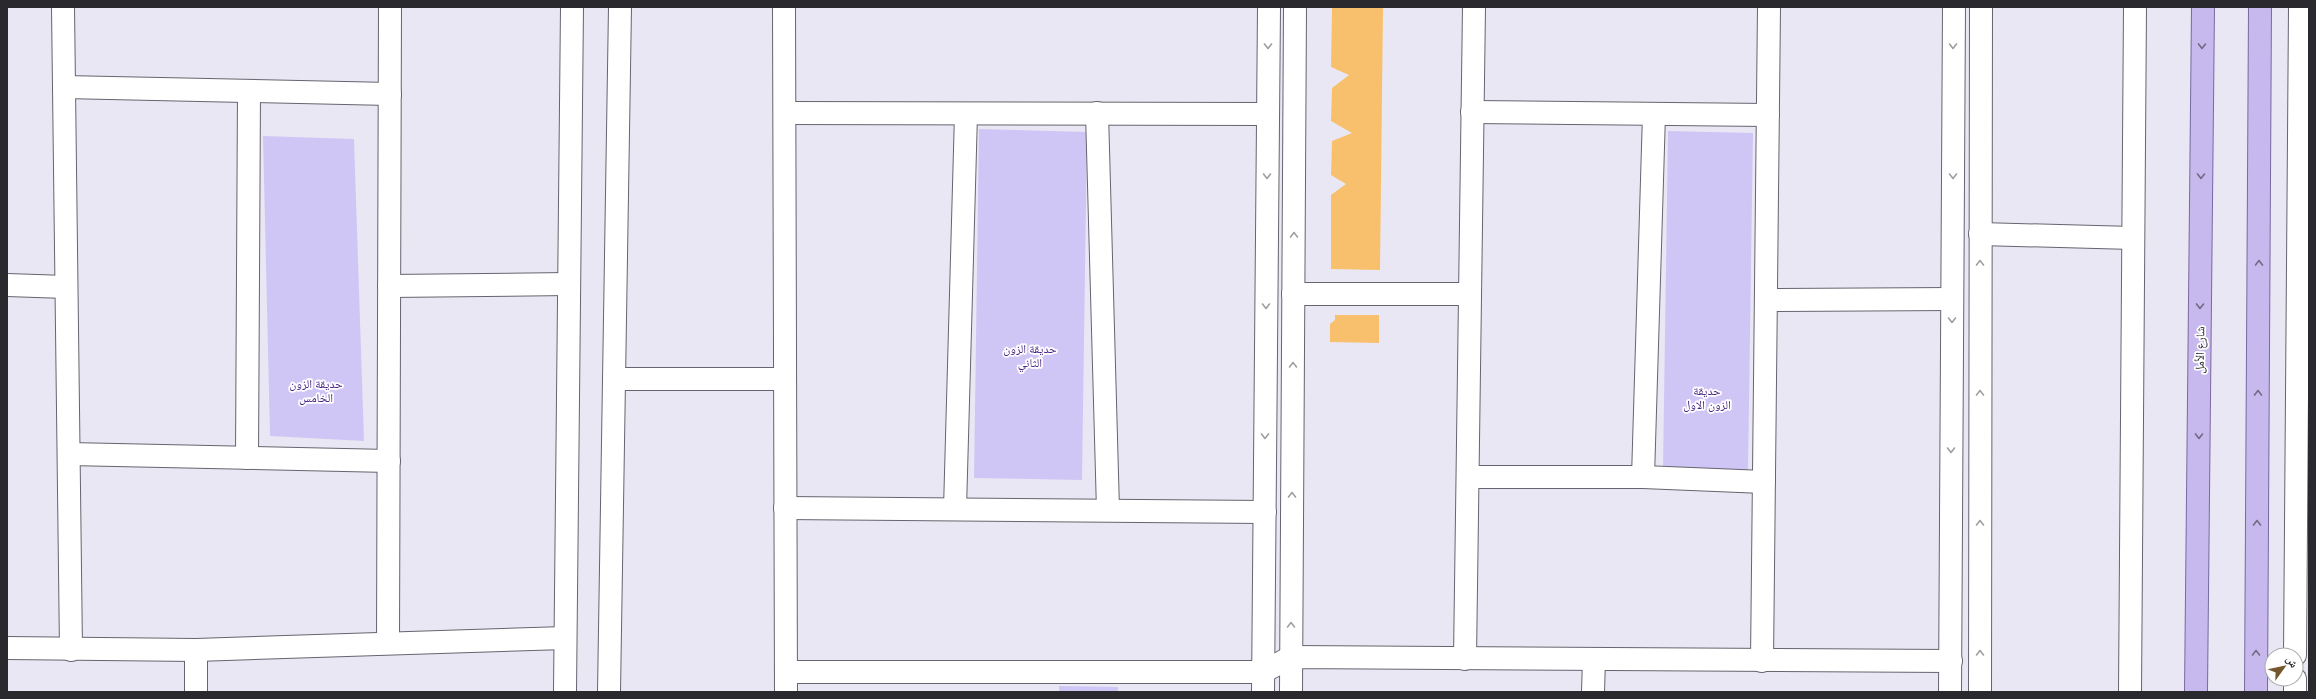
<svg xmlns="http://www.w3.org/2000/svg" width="2316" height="699" viewBox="0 0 2316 699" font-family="'Golos Text','Noto Naskh Arabic',sans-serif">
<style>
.green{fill:#d0c6f5}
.building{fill:#f8c06c}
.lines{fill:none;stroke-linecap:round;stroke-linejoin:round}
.minor-casing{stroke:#66646e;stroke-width:24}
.major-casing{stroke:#7769a2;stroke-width:24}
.minor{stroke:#fff;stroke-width:22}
.major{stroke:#c7b9ed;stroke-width:22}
.oneway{stroke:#9f9fa1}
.oneway2{stroke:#716a84}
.labels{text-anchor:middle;stroke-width:3.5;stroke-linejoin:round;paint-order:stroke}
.park-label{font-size:12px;fill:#472484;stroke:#fff}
.street-label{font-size:12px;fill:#2a292e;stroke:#fff}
</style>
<rect width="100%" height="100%" fill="#eae7f4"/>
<g class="green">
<polygon points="979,129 1087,132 1082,480 974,478"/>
<polygon points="1668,131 1753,133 1748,470 1663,469"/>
<polygon points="263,136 354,139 364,441 270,436"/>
<polygon points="1059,686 1118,687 1118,692 1059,692"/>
</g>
<g class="building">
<polygon points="1332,7 1383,7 1380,270 1331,269 1331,195 1346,184 1331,175 1332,141 1352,133 1331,121 1332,88 1349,75 1331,67"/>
<polygon points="1335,315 1379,315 1379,343 1330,342 1330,324 1335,320"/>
</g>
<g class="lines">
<defs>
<g id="minor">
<polyline points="63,7 71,650"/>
<polyline points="784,7 786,692"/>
<polyline points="64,87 390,94"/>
<polyline points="1472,112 1768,115"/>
<polyline points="785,113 1268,114"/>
<polyline points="1097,113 1108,510"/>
<polyline points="1980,234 2133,238"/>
<polyline points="7,285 66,287"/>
<polyline points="389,286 569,284"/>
<polyline points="1293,294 1470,294"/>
<polyline points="1766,300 1952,299"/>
<polyline points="614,379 785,379"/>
<polyline points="69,454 389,461"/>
<polyline points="247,458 249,91"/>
<polyline points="1468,477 1643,477 1764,482"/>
<polyline points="1643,477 1654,114"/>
<polyline points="785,508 1265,512"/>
<polyline points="955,509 966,114"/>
<polyline points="388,643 390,7"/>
<polyline points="7,648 196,650 565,638"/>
<polyline points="196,650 196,692"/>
<polyline points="2295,655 2300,7"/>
<polyline points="1465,659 1474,7"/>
<polyline points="1762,661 1769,7"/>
<polyline points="786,672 1263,672 1291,657 1951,661"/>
<polyline points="565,692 572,7"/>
<polyline points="609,692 620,7"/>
<polyline points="1263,692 1269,7"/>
<polyline points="1291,692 1295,7"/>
<polyline points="1593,692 1594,659"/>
<polyline points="1950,692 1954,7"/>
<polyline points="1980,692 1981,7"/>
<polyline points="2130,692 2135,7"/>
<polyline points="2295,692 2295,679"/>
</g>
<g id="major">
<polyline points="2196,692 2203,7"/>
<polyline points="2256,692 2260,7"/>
</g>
</defs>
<use href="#minor" class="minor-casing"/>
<use href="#major" class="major-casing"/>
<use href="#minor" class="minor"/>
<use href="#major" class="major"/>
</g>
<defs><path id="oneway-chevron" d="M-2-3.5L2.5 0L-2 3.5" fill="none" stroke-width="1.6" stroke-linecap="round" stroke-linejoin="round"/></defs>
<g class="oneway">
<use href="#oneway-chevron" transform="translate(1268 46) rotate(90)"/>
<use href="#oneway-chevron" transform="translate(1953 46) rotate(90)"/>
<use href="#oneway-chevron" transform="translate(1267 176) rotate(90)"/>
<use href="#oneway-chevron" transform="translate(1953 176) rotate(90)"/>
<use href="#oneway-chevron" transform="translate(1294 235) rotate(-90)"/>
<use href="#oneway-chevron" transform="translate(1980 263) rotate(-90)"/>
<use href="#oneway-chevron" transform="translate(1266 306) rotate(90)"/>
<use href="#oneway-chevron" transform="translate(1952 320) rotate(90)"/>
<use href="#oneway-chevron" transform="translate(1293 365) rotate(-90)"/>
<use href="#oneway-chevron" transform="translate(1980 393) rotate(-90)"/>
<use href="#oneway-chevron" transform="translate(1265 436) rotate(90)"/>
<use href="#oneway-chevron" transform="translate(1951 450) rotate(90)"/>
<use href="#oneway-chevron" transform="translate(1292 495) rotate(-90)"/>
<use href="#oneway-chevron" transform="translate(1980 523) rotate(-90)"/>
<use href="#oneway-chevron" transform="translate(1291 625) rotate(-90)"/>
<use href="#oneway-chevron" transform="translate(1980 653) rotate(-90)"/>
</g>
<g class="oneway2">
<use href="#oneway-chevron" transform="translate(2202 46) rotate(91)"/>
<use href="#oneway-chevron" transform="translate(2201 176) rotate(91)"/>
<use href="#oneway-chevron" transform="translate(2259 263) rotate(-90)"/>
<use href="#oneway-chevron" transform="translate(2200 306) rotate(91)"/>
<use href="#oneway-chevron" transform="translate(2258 393) rotate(-90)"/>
<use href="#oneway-chevron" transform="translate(2199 436) rotate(91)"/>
<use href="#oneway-chevron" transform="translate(2257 523) rotate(-90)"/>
<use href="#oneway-chevron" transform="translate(2256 653) rotate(-90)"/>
</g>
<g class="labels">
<g class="park-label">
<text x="1030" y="353">حديقة الزون<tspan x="1030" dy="14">الثاني</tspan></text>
<text x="316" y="388">حديقة الزون<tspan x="316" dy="14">الخامس</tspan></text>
<text x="1707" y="395">حديقة<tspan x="1707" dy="14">الزون الاول</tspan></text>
</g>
<g class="street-label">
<text transform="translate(2200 350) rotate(-89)" y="4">شارع الأمل</text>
</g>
</g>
<rect width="2316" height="699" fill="none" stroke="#2a292e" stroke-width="16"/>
<g transform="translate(2284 667) rotate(57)"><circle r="19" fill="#ffffff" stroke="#aaa9ab"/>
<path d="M0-3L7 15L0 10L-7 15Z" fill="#73562a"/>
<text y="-6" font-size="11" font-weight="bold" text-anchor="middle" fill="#2a292e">ش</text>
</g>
</svg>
